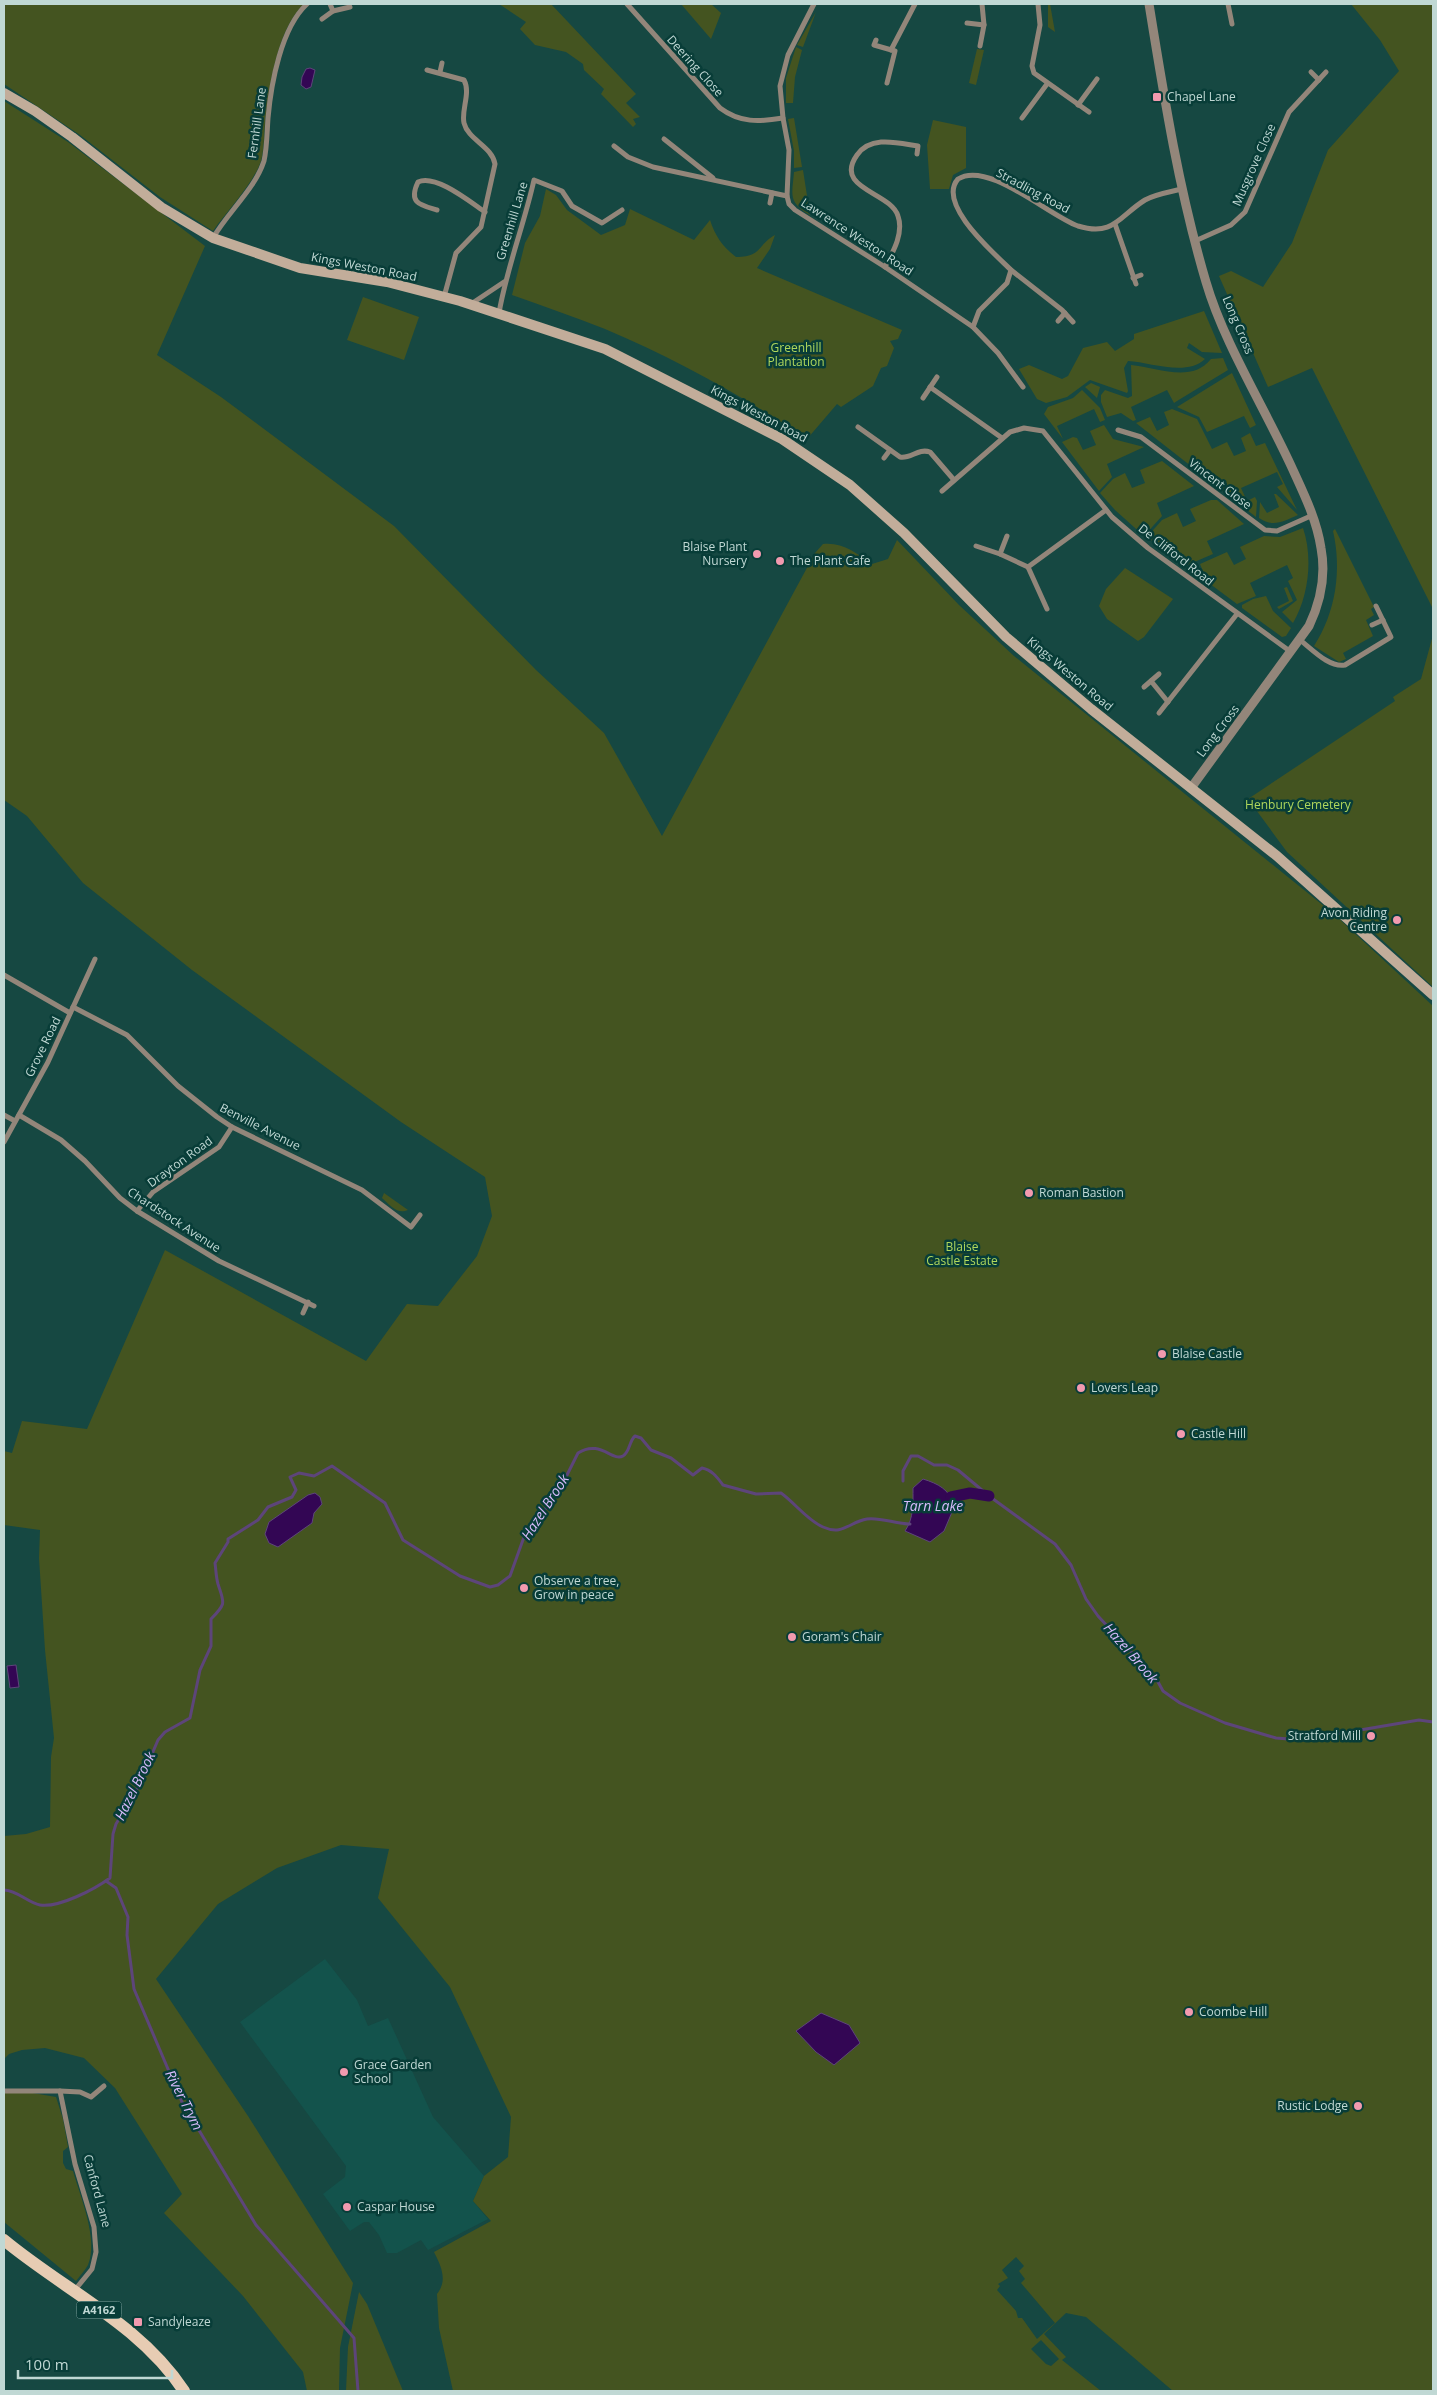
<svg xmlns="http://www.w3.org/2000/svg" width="1437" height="2395" viewBox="0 0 1437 2395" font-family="'Open Sans',sans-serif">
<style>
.built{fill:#13534c}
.green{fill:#445420;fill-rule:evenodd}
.water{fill:#330654;stroke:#5d457a}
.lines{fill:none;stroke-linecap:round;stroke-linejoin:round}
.stream{stroke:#5d457a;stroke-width:3}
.canal{stroke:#330654;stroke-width:11}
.minor{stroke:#93867a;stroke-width:5}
.tertiary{stroke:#93867a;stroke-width:9}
.secondary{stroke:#c2ad9a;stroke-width:10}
.primary{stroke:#e7ccb3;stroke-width:12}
.poi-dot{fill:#f29aaf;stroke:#083d38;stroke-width:2}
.labels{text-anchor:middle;stroke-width:5;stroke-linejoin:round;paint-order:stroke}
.shield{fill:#083d38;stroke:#89aaa5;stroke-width:1}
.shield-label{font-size:11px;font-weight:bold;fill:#c0d8d4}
.street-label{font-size:12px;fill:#c0d8d4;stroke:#083d38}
.poi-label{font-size:12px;fill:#c0d8d4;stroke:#083d38;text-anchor:start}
.park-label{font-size:12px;fill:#b0d75c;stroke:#083d38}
.water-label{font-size:14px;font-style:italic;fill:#d7bbfc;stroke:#083d38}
</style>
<rect width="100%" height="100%" fill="#164842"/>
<polygon class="built" points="325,1959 357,2000 368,2026 388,2018 433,2117 484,2176 473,2201 488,2219 428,2250 421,2240 397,2253 387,2253 379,2235 369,2222 364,2222 350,2231 323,2194 345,2177 346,2166 240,2022"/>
<g class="green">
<path d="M4,4H304C277,29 269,87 265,123C264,135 264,150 261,161C253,184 227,211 213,231L160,197L80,135L4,84Z"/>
<polygon points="499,4 551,4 636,94 626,103 640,117 633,119 636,124 633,127 601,94 604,89 584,70 583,64 566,52 535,45 520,29 526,22"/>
<polygon points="681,4 711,4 721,13 711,39"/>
<polygon points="1048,4 1050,4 1055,32 1048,27"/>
<polygon points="1351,4 1433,4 1433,609 1312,368 1268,387 1219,276 1231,271 1263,287 1292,243 1328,150 1399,71 1380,40"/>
<polygon points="816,12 803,47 797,45"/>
<polygon points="796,47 802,50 795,77 793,103 786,103 786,78"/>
<polygon points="977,49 984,50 976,85 969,83"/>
<path d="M4,101L68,142L205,246L157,355L221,397L394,526L536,670L604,733L662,836L815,553L823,544C843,542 856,553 872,564L888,559L897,540L959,605L1014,656L1335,915L1433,1006V2391H1173L1086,2317L1066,2313L1044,2334L1066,2357L1062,2360L1101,2391H453L439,2328L437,2294C448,2280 441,2266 434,2252L491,2221L473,2201L484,2176L508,2157L511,2117L450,1987L378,1898L389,1849L341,1845L277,1868L218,1904L156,1979L248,2116L353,2283L340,2348L339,2391H307L303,2372L243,2296L164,2213L182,2194L115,2088L84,2058L45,2048L22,2050L9,2054L4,2059V1836L26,1834L50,1827L51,1757L54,1738L45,1650L39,1558L40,1530L4,1525V1451L12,1453L22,1421L87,1429L165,1250L366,1361L407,1304L438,1306L477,1256L492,1216L485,1177L401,1122L192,970L83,883L27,816L4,800ZM1016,2257L1024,2266L1019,2271L1025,2279L1021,2283L1055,2323L1037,2339L1022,2318H1018L1016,2311L997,2290L1000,2286L998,2284L1008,2278L1002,2270ZM1041,2340L1059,2359L1051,2366L1046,2364L1031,2349Z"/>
<polygon points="794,118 802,167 794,168 794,151 788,119"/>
<polygon points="933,120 966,127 966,168 953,175 949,189 930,189 927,145"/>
<path d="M803,170L810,215C788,202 792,196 794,172Z"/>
<path d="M546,189L556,195L567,210L601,235L625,225L630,209L694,240L710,220C715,236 723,247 736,257C762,257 757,245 775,235L770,249L757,268L902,330L898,339L890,341L894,348L887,366L881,368L873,386L841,407L837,404L807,439C743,396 676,359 605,329C575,317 543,306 512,295L525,243L540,216Z"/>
<polygon points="363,297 419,317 404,360 347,340"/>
<path d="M1204,311L1222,353L1202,352L1189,343L1187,348L1205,359C1186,377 1150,362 1128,361L1124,368L1128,391L1127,393L1090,380L1067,397L1046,403L1037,399L1019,369L1029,365L1062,379L1068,376L1083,348L1107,342L1115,351L1134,339V334Z"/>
<path d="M1223,358L1228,370L1177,401L1174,403L1167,390L1131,407L1136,420L1133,421L1121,413L1107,417L1101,402V395L1105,390L1128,398L1132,396L1131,365C1157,367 1191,384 1211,359Z"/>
<polygon points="1232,373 1256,425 1250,428 1244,416 1207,432 1199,417 1177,407"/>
<polygon points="1091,383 1100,387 1097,398 1085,387"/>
<polygon points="1082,390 1100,408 1105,420 1100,422 1094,409 1057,426 1063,439 1044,414 1048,407 1073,398"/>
<polygon points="1172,409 1197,419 1212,449 1227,442 1234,456 1246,451 1241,438 1250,433 1256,446 1265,443 1297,510 1277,487 1283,484 1277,472 1241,488 1247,501 1255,497 1257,501 1256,517 1136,423 1150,417 1157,431 1169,425 1164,412"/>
<polygon points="1104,425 1113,439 1144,447 1107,464 1112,477 1099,491 1062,442 1073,437 1077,438 1083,450 1096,445 1090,431"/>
<polygon points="1162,461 1194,486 1157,503 1162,516 1144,536 1115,510 1100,493 1113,479 1125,473 1132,488 1145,483 1140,470"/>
<path d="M1274,494H1276L1298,515C1284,521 1273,528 1259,518L1260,502L1267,513L1279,507Z"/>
<polygon points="1211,500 1217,500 1244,524 1207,541 1213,554 1185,566 1147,537 1162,520 1177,513 1183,527 1196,521 1190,509"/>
<path d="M1303,528C1313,557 1309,596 1293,623L1282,612L1297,600L1288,581L1293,578L1287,565L1250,583L1256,596L1237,604L1190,569L1195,566L1200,574H1204L1200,564L1227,552L1234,565L1246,559L1240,547L1264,536L1280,537Z"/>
<path d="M1335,529L1374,607L1371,609L1374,615L1366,620L1373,636L1343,653L1346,659L1339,662L1314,646C1336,612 1342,570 1333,531Z"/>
<polygon points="1125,568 1173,599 1144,637 1138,641 1107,619 1099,606 1106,589"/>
<polygon points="1287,587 1293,601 1279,609 1277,607 1289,601 1284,588"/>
<polygon points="1266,596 1273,611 1291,628 1286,636 1282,637 1242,608 1242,605 1253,599"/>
<polygon points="1433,635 1433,987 1287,852 1248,799 1395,701 1393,697 1421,679"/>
<path d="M384,1193L408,1210C397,1215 390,1205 382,1198Z"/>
<path d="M4,2093H33L56,2097L63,2119L68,2147L63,2151V2163L66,2169L73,2171C80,2196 99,2240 88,2265C85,2270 80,2276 76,2281L4,2222Z"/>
<polygon points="359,2292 367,2304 403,2391 346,2391 348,2347"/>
</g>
<g class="water">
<polygon points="310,68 315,70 311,87 306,89 301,85 302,77 306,69"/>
<path d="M923,1479C939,1484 948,1489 955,1505L944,1531L930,1542L905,1531C914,1518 913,1503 913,1488Z"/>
<polygon points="315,1493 320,1497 322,1504 314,1513 312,1523 278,1547 269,1543 265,1534 269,1522 308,1495"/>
<polygon points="16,1665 19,1687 10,1688 7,1666"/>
<polygon points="821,2013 849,2025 860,2043 834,2065 816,2052 796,2031"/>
</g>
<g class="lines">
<g class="stream">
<polyline points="903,1481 903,1471 911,1456 918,1456 934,1465 947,1465 958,1470 989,1496 1055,1544 1071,1565 1086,1599 1098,1616 1157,1680 1163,1691 1180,1703 1225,1723 1276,1738 1301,1740 1419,1720 1433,1722"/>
<polyline points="106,1881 116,1888 128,1917 127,1935 134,1989 182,2102 256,2225 354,2338 358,2391"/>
<path d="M4,1890C17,1890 28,1903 40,1905C59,1908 95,1889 110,1878L113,1834L116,1824L138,1787L158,1740L165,1732L190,1718L200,1670L211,1646V1619C227,1603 224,1603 218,1584C216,1577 216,1570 215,1563L228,1542V1539L258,1520L268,1507L292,1497L296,1490L290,1477L299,1473L314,1476L332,1466L385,1503L403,1540L460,1576L490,1587L498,1585L510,1576L524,1537L559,1491L578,1453C600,1439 612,1462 623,1456C630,1452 629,1441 635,1436L641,1438L651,1450L671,1458L693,1475L702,1468C712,1470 717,1477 723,1485L756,1494L781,1493C795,1503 807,1520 823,1527C843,1536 849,1522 867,1519C880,1517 896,1524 910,1524"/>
</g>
<polyline class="canal" points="951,1497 970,1493 989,1496"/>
<g class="minor">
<polyline points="330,4 333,11"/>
<path d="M627,4L720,108C740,123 759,122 783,118"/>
<polyline points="814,4 788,55 780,86 783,118 789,150 787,196 789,204 795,210 885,267 973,327 998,353 1023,387"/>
<polyline points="1038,4 1040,25 1032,66 1034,73 1089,112"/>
<polyline points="1228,4 1232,24"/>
<polyline points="322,19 333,11 350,7"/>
<polyline points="967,23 984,25"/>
<polyline points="876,40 874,45 895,51 887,83"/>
<polyline points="980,46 984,25 982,4"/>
<polyline points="891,50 915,4"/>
<path d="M427,70L464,80C471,93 461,110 464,123C468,140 492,146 495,164L481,227L456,253L444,297"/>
<polyline points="440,72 442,63"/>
<polyline points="1311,72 1319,80"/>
<polyline points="1078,105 1097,79"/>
<polyline points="1022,118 1047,84"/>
<polyline points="664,139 713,178"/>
<polyline points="614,146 628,157 653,167 787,196"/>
<polyline points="770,203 772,193"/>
<path d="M437,210C420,205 408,203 418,182C436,174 470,202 485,212"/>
<polyline points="1115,224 1136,284"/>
<path d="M213,238C228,212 255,189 264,161C267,148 267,132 268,118C271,84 281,28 307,4"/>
<polyline points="1195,241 1231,225 1245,212 1289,112 1326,72"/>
<path d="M885,267C893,252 904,233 898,216C891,192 833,189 857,155C871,135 898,143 918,146L917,154"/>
<polyline points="1011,270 1062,310 1073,322"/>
<polyline points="1133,278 1141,275"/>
<polyline points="471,304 504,282"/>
<path d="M499,313C507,267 524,225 534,180L562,191L572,206L602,223L622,210"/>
<polyline points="1058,321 1065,313"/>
<path d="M973,327L979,311L1007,283L1011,270C995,254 936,204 958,179C988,160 1049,216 1078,226C1114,237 1119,216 1145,200C1156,194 1170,192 1182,189"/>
<polyline points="930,387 1002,438"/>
<polyline points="923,398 937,377"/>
<path d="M858,427L900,457C911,459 918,448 930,452L954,480"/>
<polyline points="1118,430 1141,437 1265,530 1277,531 1313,515"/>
<polyline points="884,458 890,450"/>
<polyline points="942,491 1010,432 1024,428 1043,431 1112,517 1148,548 1291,652"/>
<polyline points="976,546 1000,554 1028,567 1047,609"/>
<polyline points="1000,554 1007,536"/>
<polyline points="1028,567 1106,510"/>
<polyline points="1372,625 1383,620"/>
<path d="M1300,640C1312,649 1329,668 1345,665L1391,637L1376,606"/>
<polyline points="1151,681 1168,702"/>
<polyline points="1144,687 1159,674"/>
<polyline points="1159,713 1237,614"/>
<polyline points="4,975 70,1013"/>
<polyline points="73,1007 127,1035 178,1086 217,1117 232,1127 362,1190 411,1227 420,1215"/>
<polyline points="4,1115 15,1121"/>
<polyline points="19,1115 61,1140 85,1161 120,1198 137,1211 219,1261 314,1306"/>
<polyline points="4,1142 48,1062 95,959"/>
<polyline points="137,1211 153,1192 219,1147 232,1127"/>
<polyline points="303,1313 308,1302"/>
<polyline points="4,2091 60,2091 75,2164 94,2227 96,2252 92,2269 74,2291"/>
<polyline points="60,2091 80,2092 91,2097 104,2086"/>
</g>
<path class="tertiary" d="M1149,4C1164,97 1179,191 1206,282C1224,344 1266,410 1293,470C1305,496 1317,521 1321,548C1326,575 1321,601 1309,626L1191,788"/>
<polyline class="secondary" points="4,93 35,111 72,137 161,207 213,238 300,268 387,282 460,301 605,349 782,439 850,485 904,533 1006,637 1091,709 1277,856 1433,995"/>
<path class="primary" d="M4,2240C64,2290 140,2324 184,2391"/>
</g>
<g class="poi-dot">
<rect x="1152" y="92" width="10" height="10" rx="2.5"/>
<circle cx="757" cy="554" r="5"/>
<circle cx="780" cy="561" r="5"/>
<circle cx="1397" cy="920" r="5"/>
<circle cx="1029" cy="1193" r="5"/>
<circle cx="1162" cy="1354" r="5"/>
<circle cx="1081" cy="1388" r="5"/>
<circle cx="1181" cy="1434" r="5"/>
<circle cx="524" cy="1588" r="5"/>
<circle cx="792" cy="1637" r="5"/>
<circle cx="1371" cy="1736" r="5"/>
<circle cx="1189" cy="2012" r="5"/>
<circle cx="344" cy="2072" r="5"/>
<circle cx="1358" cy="2106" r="5"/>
<circle cx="347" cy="2207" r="5"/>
<rect x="133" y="2317" width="10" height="10" rx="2.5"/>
</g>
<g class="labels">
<rect class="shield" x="76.5" y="2301.5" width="45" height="17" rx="4"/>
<g class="shield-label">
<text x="99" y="2314">A4162</text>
</g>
<g class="street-label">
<text transform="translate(695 66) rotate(48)" y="4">Deering Close</text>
<text transform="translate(257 123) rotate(-82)" y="4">Fernhill Lane</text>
<text transform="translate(1254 165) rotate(-66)" y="4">Musgrove Close</text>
<text transform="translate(1033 191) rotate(28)" y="4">Stradling Road</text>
<text transform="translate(512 221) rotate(-73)" y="4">Greenhill Lane</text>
<text transform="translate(857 237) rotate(33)" y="4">Lawrence Weston Road</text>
<text transform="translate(364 267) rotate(11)" y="4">Kings Weston Road</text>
<text transform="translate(1238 325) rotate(67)" y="4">Long Cross</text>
<text transform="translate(759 414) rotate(28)" y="4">Kings Weston Road</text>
<text transform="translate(1220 484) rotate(37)" y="4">Vincent Close</text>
<text transform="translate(1176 555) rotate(38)" y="4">De Clifford Road</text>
<text transform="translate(1070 674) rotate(40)" y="4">Kings Weston Road</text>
<text transform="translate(1218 731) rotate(-53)" y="4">Long Cross</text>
<text transform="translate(43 1047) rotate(-64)" y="4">Grove Road</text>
<text transform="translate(260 1127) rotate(27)" y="4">Benville Avenue</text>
<text transform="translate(180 1162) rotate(-36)" y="4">Drayton Road</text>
<text transform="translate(174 1220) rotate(33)" y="4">Chardstock Avenue</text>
<text transform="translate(97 2191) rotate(75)" y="4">Canford Lane</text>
</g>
<g class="poi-label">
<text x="1167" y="101">Chapel Lane</text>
<text x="747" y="551" text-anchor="end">Blaise Plant<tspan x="747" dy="14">Nursery</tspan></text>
<text x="790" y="565">The Plant Cafe</text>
<text x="1387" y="917" text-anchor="end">Avon Riding<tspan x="1387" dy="14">Centre</tspan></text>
<text x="1039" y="1197">Roman Bastion</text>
<text x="1172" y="1358">Blaise Castle</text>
<text x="1091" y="1392">Lovers Leap</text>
<text x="1191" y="1438">Castle Hill</text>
<text x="534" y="1585">Observe a tree,<tspan x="534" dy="14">Grow in peace</tspan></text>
<text x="802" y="1641">Goram's Chair</text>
<text x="1361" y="1740" text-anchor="end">Stratford Mill</text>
<text x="1199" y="2016">Coombe Hill</text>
<text x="354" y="2069">Grace Garden<tspan x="354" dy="14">School</tspan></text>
<text x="1348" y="2110" text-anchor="end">Rustic Lodge</text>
<text x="357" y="2211">Caspar House</text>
<text x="148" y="2326">Sandyleaze</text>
</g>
<g class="park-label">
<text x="796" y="352">Greenhill<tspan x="796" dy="14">Plantation</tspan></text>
<text x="1298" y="809">Henbury Cemetery</text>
<text x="962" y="1251">Blaise<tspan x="962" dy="14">Castle Estate</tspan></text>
</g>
<g class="water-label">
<text x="933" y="1511">Tarn Lake</text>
<text transform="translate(545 1507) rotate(-57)" y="5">Hazel Brook</text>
<text transform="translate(1131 1653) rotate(49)" y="5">Hazel Brook</text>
<text transform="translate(135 1786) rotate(-64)" y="5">Hazel Brook</text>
<text transform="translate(184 2100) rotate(63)" y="5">River Trym</text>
</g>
</g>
<rect width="1437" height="2395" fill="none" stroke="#c0d8d4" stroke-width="10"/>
<path d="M18 2370v8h154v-8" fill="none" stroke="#c0d8d4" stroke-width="2.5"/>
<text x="25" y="2370" font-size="15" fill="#c0d8d4" stroke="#083d38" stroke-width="4" paint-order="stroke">100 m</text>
</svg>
